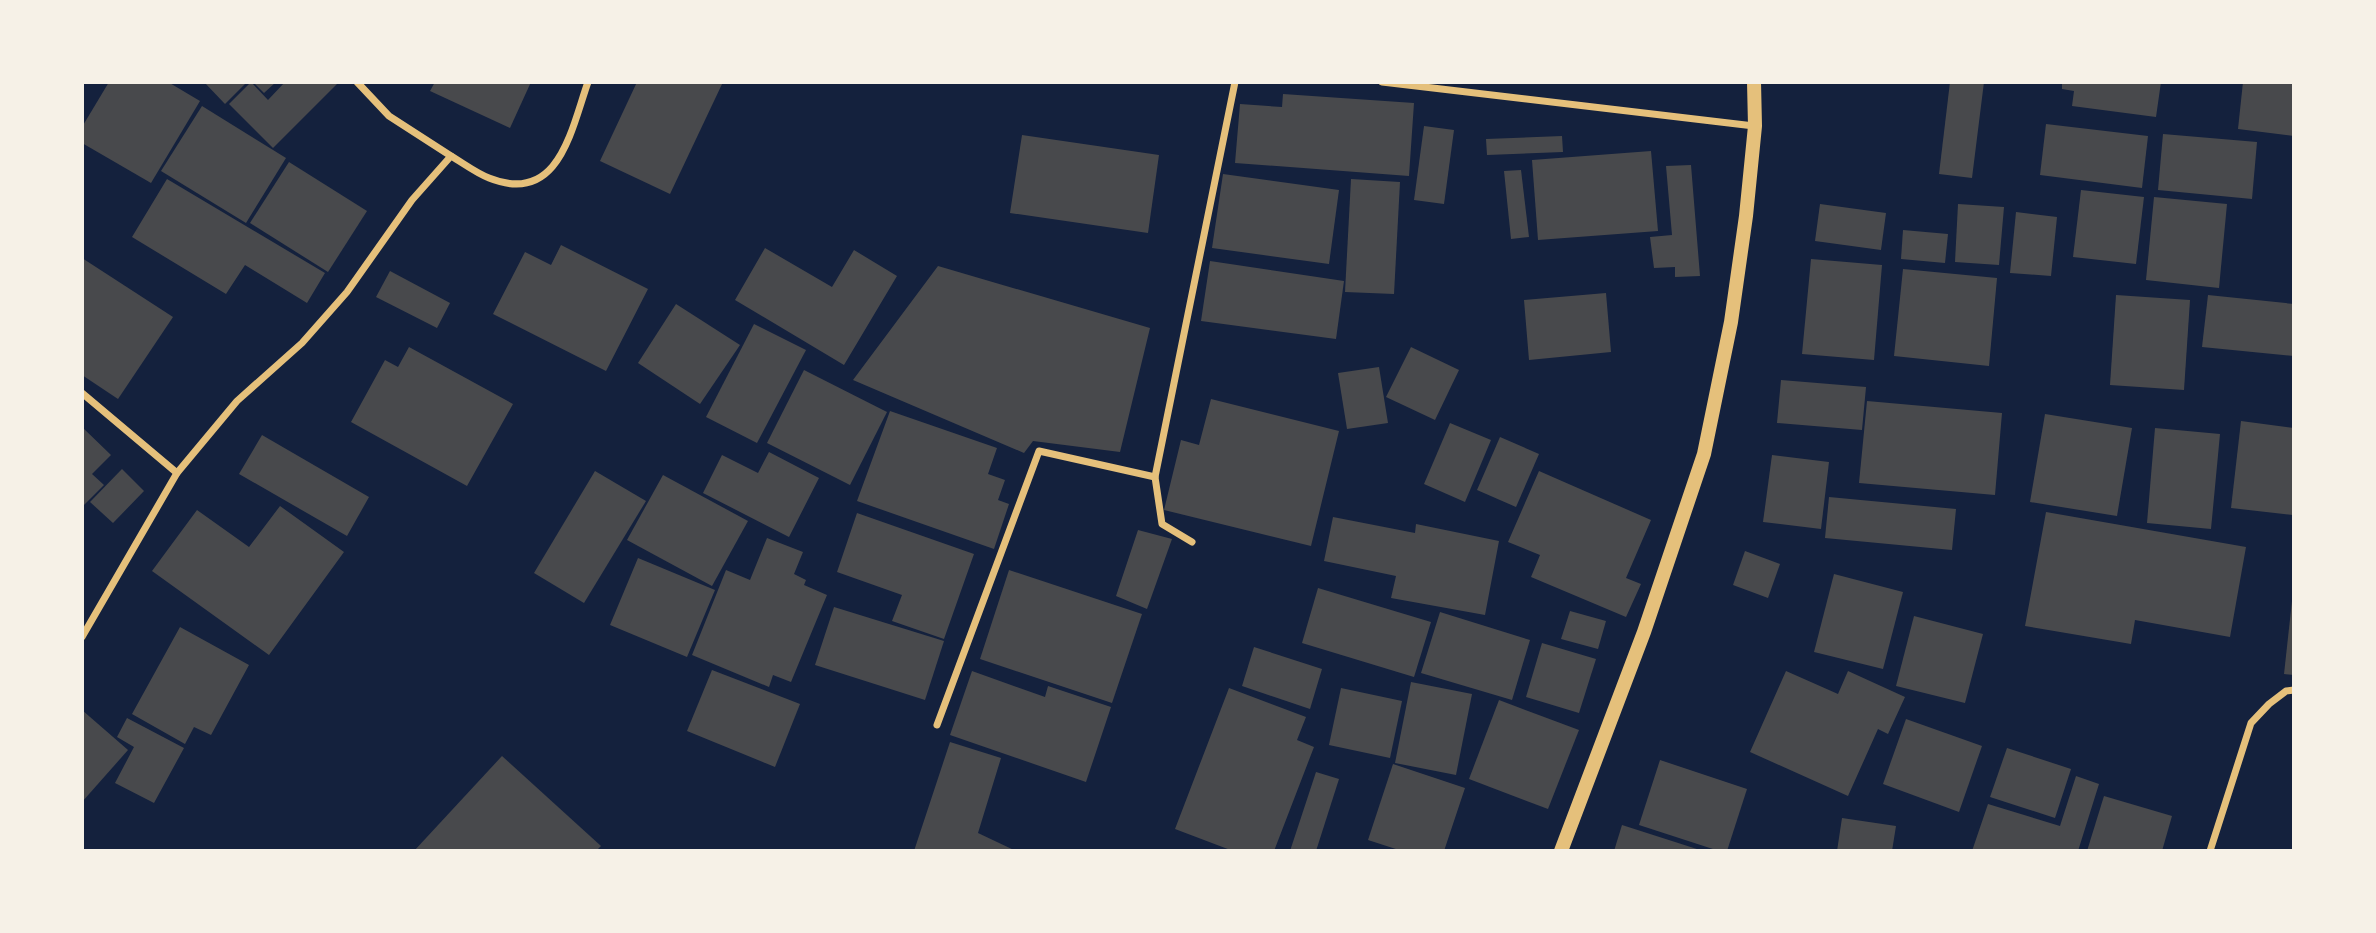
<svg xmlns="http://www.w3.org/2000/svg" width="2376" height="933" viewBox="0 0 2376 933" font-family="'DM Sans',sans-serif">
<style>
.building{fill:#48494c}
.lines{fill:none;stroke-linecap:round;stroke-linejoin:round}
.minor{stroke:#e5c07b;stroke-width:7}
.secondary{stroke:#e5c07b;stroke-width:14}
</style>
<rect width="100%" height="100%" fill="#14213d"/>
<g class="building">
<polygon points="109,82 168,82 200,101 151,183 82,143 82,127"/>
<polygon points="204,82 247,82 225,104"/>
<polygon points="251,82 268,100 285,82 339,82 273,148 229,104"/>
<polygon points="253,82 276,82 264,93"/>
<polygon points="435,82 531,82 510,128 430,91"/>
<polygon points="637,82 723,82 670,194 600,161"/>
<polygon points="1950,82 1984,82 1972,178 1939,174"/>
<polygon points="2062,82 2161,82 2156,117 2072,106 2074,91 2062,89"/>
<polygon points="2243,82 2294,82 2294,136 2238,129"/>
<polygon points="1283,94 1414,103 1409,176 1235,163 1240,104 1282,107"/>
<polygon points="202,106 286,158 246,223 161,171"/>
<polygon points="2046,124 2148,136 2142,188 2040,175"/>
<polygon points="1424,126 1454,130 1444,204 1414,200"/>
<polygon points="2163,134 2257,142 2252,199 2158,190"/>
<polygon points="1022,135 1159,155 1148,233 1010,213"/>
<polygon points="1562,136 1563,152 1487,155 1486,139"/>
<polygon points="1651,151 1658,231 1538,240 1532,160"/>
<polygon points="289,162 367,211 328,272 250,223"/>
<polygon points="1691,165 1700,276 1675,277 1675,267 1654,268 1650,237 1672,235 1666,166"/>
<polygon points="1521,170 1529,237 1511,239 1504,171"/>
<polygon points="1223,174 1339,190 1329,264 1212,248"/>
<polygon points="167,179 325,273 307,303 245,265 226,294 132,237"/>
<polygon points="1351,179 1400,182 1394,294 1345,292"/>
<polygon points="2081,190 2144,197 2136,264 2073,257"/>
<polygon points="2154,197 2227,204 2219,288 2146,280"/>
<polygon points="1820,204 1886,213 1881,250 1815,241"/>
<polygon points="1958,204 2004,207 1999,265 1955,262"/>
<polygon points="2016,212 2057,217 2051,276 2010,273"/>
<polygon points="1903,230 1948,234 1945,263 1901,259"/>
<polygon points="561,245 648,289 606,371 493,314 525,252 551,265"/>
<polygon points="765,248 832,287 854,250 897,276 844,365 735,300"/>
<polygon points="82,258 173,317 118,399 82,375"/>
<polygon points="1811,259 1882,265 1874,360 1802,354"/>
<polygon points="1210,261 1344,281 1336,339 1201,321"/>
<polygon points="938,266 1150,328 1120,452 1033,441 1024,453 853,380"/>
<polygon points="1903,269 1997,278 1989,366 1894,356"/>
<polygon points="390,271 450,303 437,328 376,297"/>
<polygon points="1606,293 1611,352 1529,360 1524,300"/>
<polygon points="2116,295 2190,300 2184,390 2110,385"/>
<polygon points="2208,295 2294,304 2294,356 2202,347"/>
<polygon points="676,304 740,345 700,404 638,363"/>
<polygon points="754,324 806,350 757,443 706,417"/>
<polygon points="409,347 513,404 467,486 351,422 385,360 398,367"/>
<polygon points="1411,347 1459,370 1435,420 1386,397"/>
<polygon points="1379,367 1388,423 1347,429 1338,373"/>
<polygon points="804,370 887,412 850,485 767,443"/>
<polygon points="1781,380 1866,387 1862,430 1777,423"/>
<polygon points="1211,399 1339,431 1311,546 1164,510 1181,440 1199,445"/>
<polygon points="1867,401 2002,413 1995,495 1859,483"/>
<polygon points="890,411 997,448 988,474 1005,480 998,500 1009,504 994,549 857,501"/>
<polygon points="2045,414 2132,428 2117,516 2030,502"/>
<polygon points="2241,421 2294,428 2293,515 2231,508"/>
<polygon points="1450,423 1491,440 1465,502 1424,484"/>
<polygon points="82,427 111,455 92,474 104,485 82,507"/>
<polygon points="2155,428 2220,434 2211,529 2147,523"/>
<polygon points="262,435 369,497 347,536 239,474"/>
<polygon points="1500,437 1539,454 1516,507 1477,490"/>
<polygon points="769,452 819,478 789,537 703,493 722,455 758,473"/>
<polygon points="1772,455 1829,462 1821,529 1763,522"/>
<polygon points="122,469 144,491 113,523 90,502"/>
<polygon points="595,471 646,501 584,603 534,573"/>
<polygon points="1539,471 1651,520 1626,578 1641,584 1626,617 1531,577 1540,555 1508,542"/>
<polygon points="663,475 748,521 712,586 627,540"/>
<polygon points="1829,497 1956,509 1952,550 1825,538"/>
<polygon points="280,506 344,552 269,655 152,571 197,510 249,547"/>
<polygon points="2046,512 2246,547 2230,637 2135,620 2131,644 2025,626"/>
<polygon points="857,513 974,554 944,639 892,621 902,595 837,572"/>
<polygon points="1333,517 1415,533 1416,524 1499,541 1485,615 1391,598 1396,576 1324,561"/>
<polygon points="1138,530 1172,539 1147,609 1116,596"/>
<polygon points="767,538 803,552 794,574 806,580 804,585 827,595 791,682 773,675 769,687 692,655 726,570 750,580"/>
<polygon points="1745,551 1780,564 1768,598 1733,585"/>
<polygon points="638,558 715,590 687,657 610,625"/>
<polygon points="1009,570 1142,614 1112,703 980,659"/>
<polygon points="1834,574 1903,592 1883,669 1814,652"/>
<polygon points="1318,588 1431,622 1414,677 1302,643"/>
<polygon points="2292,601 2294,602 2294,675 2284,674"/>
<polygon points="834,607 944,641 925,700 815,665"/>
<polygon points="1570,611 1606,621 1598,649 1561,639"/>
<polygon points="1440,612 1530,640 1512,700 1421,673"/>
<polygon points="1914,616 1983,634 1965,703 1896,686"/>
<polygon points="180,627 249,665 211,735 194,727 185,744 132,714"/>
<polygon points="1542,643 1596,659 1579,713 1526,697"/>
<polygon points="1254,647 1322,669 1310,709 1242,686"/>
<polygon points="712,670 800,704 775,767 687,731"/>
<polygon points="972,671 1045,697 1048,686 1111,707 1086,782 950,735"/>
<polygon points="1786,671 1838,694 1848,671 1905,697 1888,734 1878,729 1848,796 1750,752"/>
<polygon points="1411,682 1472,694 1456,775 1395,763"/>
<polygon points="1229,688 1306,717 1297,740 1314,747 1274,851 1233,851 1175,829"/>
<polygon points="1341,688 1402,701 1390,758 1329,745"/>
<polygon points="1499,700 1579,730 1548,809 1469,779"/>
<polygon points="82,710 128,750 82,802"/>
<polygon points="127,718 184,748 154,803 115,783 134,747 117,737"/>
<polygon points="1906,719 1982,746 1959,812 1883,784"/>
<polygon points="950,742 1001,758 978,833 1016,851 914,851"/>
<polygon points="2007,748 2071,769 2055,818 1990,797"/>
<polygon points="502,756 601,846 596,851 414,851"/>
<polygon points="1660,760 1747,789 1727,851 1719,851 1639,825"/>
<polygon points="1393,764 1465,788 1444,851 1402,851 1368,840"/>
<polygon points="1316,772 1339,779 1316,851 1290,851"/>
<polygon points="2076,776 2099,784 2078,851 1972,851 1988,804 2060,826"/>
<polygon points="2104,796 2172,816 2162,851 2087,851"/>
<polygon points="1842,818 1896,826 1892,851 1837,851"/>
<polygon points="1622,825 1700,850 1700,851 1614,851"/>
</g>
<g class="lines">
<g class="minor">
<polyline points="357,82 389,116 451,156"/>
<polyline points="1382,82 1754,126"/>
<polyline points="82,393 177,473"/>
<polyline points="1155,477 1162,524 1192,542"/>
<path d="M82,637L177,473L237,401L302,343L347,292L412,200L451,156C463,163 476,173 489,178C559,206 571,130 588,82"/>
<polyline points="937,725 1039,451 1155,477 1235,82"/>
<polyline points="2210,851 2251,723 2269,704 2286,691 2294,690"/>
</g>
<polyline class="secondary" points="1561,851 1644,632 1704,454 1731,322 1746,216 1755,126 1754,82"/>
</g>
<rect width="2376" height="933" fill="none" stroke="#f6f1e7" stroke-width="168"/>
</svg>
